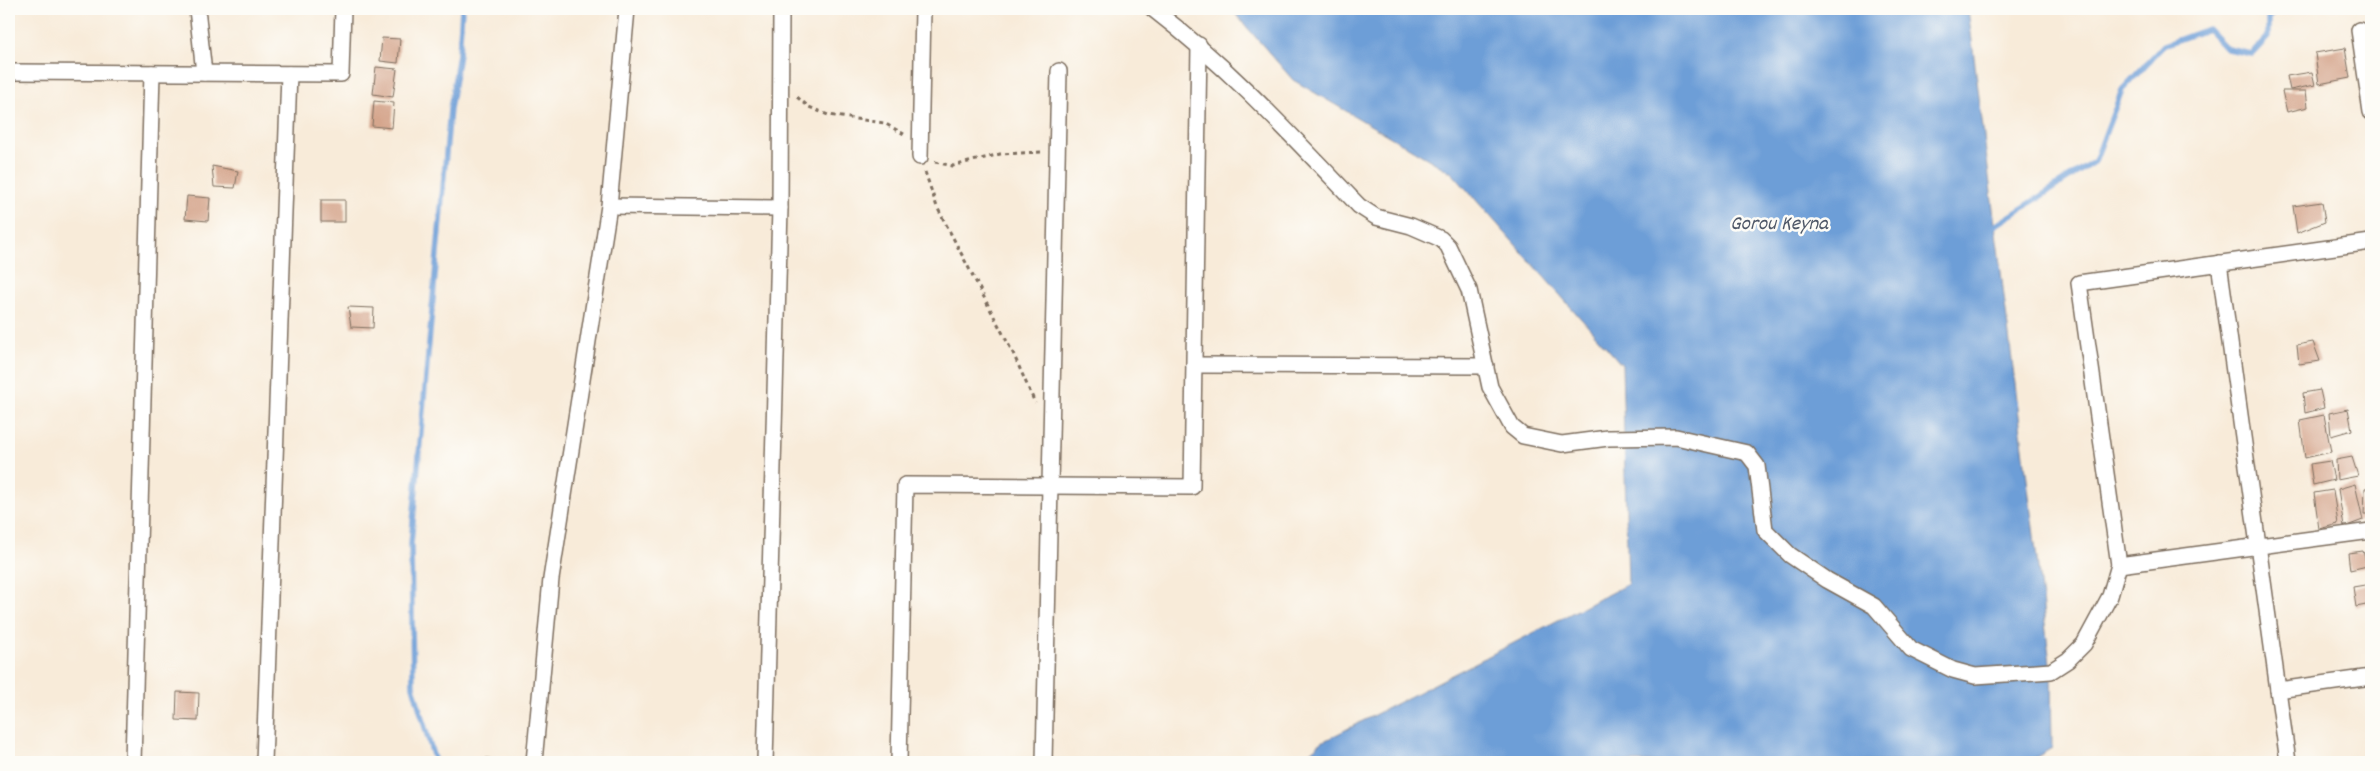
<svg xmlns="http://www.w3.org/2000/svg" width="2380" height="771" viewBox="0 0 2380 771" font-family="Dekko,sans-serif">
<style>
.water{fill:#6d9ed7;stroke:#54647a}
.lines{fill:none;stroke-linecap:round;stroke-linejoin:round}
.stream{stroke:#6d9ed7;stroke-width:5.5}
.building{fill:#d5a68d}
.street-casing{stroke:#7d6e5f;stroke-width:18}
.path{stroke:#7d6e5f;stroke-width:3;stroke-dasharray:4 4;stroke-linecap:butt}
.street{stroke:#fff;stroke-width:15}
.labels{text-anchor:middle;stroke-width:5;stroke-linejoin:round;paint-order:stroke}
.water-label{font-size:21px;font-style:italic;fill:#4f5868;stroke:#fdfcf7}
</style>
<rect width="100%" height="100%" fill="#fdfcf7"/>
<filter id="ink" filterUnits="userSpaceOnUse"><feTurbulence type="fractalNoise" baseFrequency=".02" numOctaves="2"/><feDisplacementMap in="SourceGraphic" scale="10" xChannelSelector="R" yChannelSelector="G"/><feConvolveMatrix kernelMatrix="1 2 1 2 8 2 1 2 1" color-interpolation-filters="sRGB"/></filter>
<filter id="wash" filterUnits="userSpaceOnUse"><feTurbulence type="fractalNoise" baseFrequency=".0096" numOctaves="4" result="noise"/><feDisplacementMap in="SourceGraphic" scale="20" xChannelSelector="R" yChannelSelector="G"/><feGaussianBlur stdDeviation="1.12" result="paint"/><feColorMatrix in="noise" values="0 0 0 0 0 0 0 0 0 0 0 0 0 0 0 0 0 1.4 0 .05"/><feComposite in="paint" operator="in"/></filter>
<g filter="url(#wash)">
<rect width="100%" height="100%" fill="#f8ebd9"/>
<polygon class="water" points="1231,9 1968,9 2051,671 2052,748 2028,762 1298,762 1322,742 1628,584 1622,365 1452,173 1293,80"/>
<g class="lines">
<g class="stream">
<polyline points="1990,229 2095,161 2122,90 2164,45 2208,29 2227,49 2252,54 2268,37 2268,18 2278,9"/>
<polyline points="435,762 413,686 411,544 450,109 459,54 462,9"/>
</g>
</g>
<g id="blocks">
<g class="building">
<polygon points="382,38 400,39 398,63 380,61"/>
<polygon points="2345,48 2350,78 2319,84 2315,53"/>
<polygon points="376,67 397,69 393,97 373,94"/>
<polygon points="2312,72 2315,85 2290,90 2287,76"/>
<polygon points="2282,91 2306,91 2308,107 2287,112"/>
<polygon points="374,101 394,103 392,128 372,126"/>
<polygon points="212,166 238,171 235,188 214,187"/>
<polygon points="187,196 210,198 208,221 185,219"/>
<rect x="321" y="200" width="24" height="22"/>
<polygon points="2322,202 2325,222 2297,233 2293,206"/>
<polygon points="348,307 374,308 373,328 351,327"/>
<polygon points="2313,342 2320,361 2299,364 2297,345"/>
<polygon points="2320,390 2324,408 2305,413 2303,393"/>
<polygon points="2348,409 2352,430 2331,436 2329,413"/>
<polygon points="2324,415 2331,452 2305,458 2300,420"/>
<polygon points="2352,457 2358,476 2337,480 2336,460"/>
<polygon points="2330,461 2334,480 2313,485 2310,464"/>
<polygon points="2355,484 2363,520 2344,527 2338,489"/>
<polygon points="2371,487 2371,514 2364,514 2365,488"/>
<polygon points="2333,490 2338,524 2319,529 2314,493"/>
<polygon points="2363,551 2367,566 2350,570 2348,553"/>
<polygon points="2371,584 2371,604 2356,607 2353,587"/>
<polygon points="177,692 199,693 198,721 176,720"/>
<polygon points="486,758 509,760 508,762 486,762"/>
</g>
</g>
</g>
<g filter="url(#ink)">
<use href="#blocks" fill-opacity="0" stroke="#7d6e5f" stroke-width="1"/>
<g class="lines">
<defs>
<g id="street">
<polyline points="197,9 204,73"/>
<path d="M1153,9C1231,69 1291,135 1359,206L1376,217L1411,226L1441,239L1448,246L1469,290L1490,387L1512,427L1523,436L1562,444L1608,438L1676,437L1747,453L1757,466L1765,530L1790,555L1827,580L1874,606L1911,649L1953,670L1975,676L2051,671L2068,660L2084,644L2110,596L2119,565L2079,283L2371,242"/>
<polyline points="2359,30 2371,112"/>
<polyline points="9,72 341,74 343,9"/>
<polyline points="920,157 923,9"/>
<polyline points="609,206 780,208"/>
<polyline points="2219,263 2288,762"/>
<polyline points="1194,365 1486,366"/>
<polyline points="2119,565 2371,531"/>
<polyline points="2278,690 2371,677"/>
<polyline points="133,762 152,73"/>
<polyline points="264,762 289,74"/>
<polyline points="534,762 551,579 609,206 627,9"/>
<polyline points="765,762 780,208 781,9"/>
<polyline points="899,762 905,485 1192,487 1199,45"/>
<polyline points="1044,762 1059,71"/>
</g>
</defs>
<use href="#street" class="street-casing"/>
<g class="path">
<polyline points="797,97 809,107 828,115 884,123 904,134"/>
<polyline points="935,162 953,166 1000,154 1042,152"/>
<polyline points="925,172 937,207 1013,353 1035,403"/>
</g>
<use href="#street" class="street"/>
</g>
</g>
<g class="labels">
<g class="water-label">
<text x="1779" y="229">Gorou Keyna</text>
</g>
</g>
<rect width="2380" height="771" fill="none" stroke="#fdfcf7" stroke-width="30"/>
</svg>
